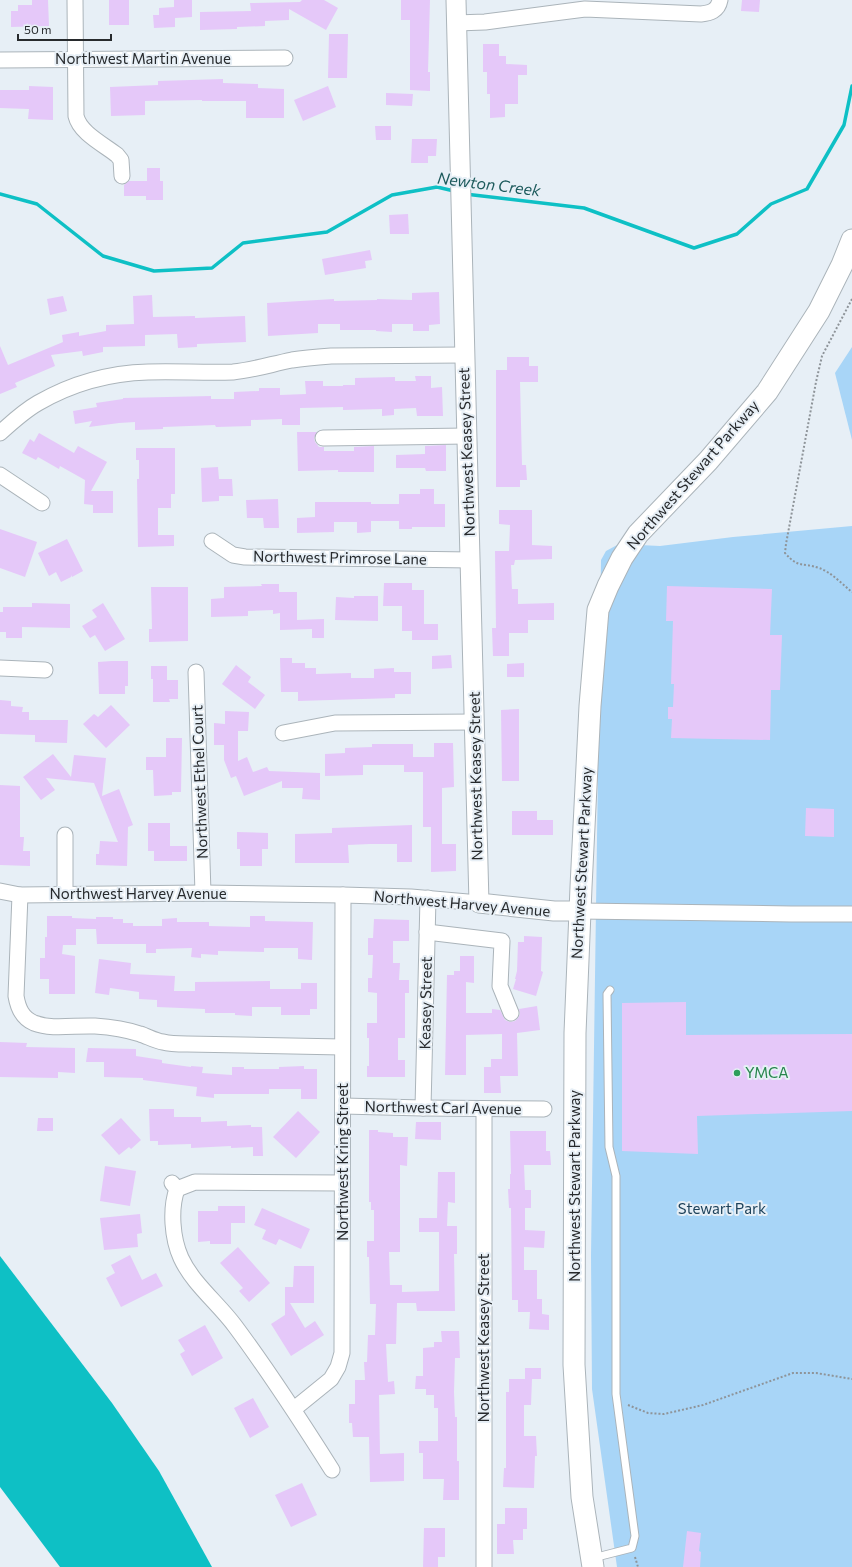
<svg xmlns="http://www.w3.org/2000/svg" width="852" height="1567" viewBox="0 0 852 1567" font-family="Commissioner,sans-serif">
<style>
.green{fill:#a8d5f7}
.water{fill:#0ec0c5}
.lines{fill:none;stroke-linecap:round;stroke-linejoin:round}
.stream{stroke:#0ec0c5;stroke-width:3.5}
.building{fill:#e5c8f9}
.service-casing{stroke:#abb4ba;stroke-width:9}
.minor-casing{stroke:#abb4ba;stroke-width:17}
.tertiary-casing{stroke:#abb4ba;stroke-width:21}
.secondary-casing{stroke:#abb4ba;stroke-width:23}
.path{stroke:#8e9499;stroke-width:2;stroke-dasharray:2 2;stroke-linecap:butt}
.service{stroke:#fff;stroke-width:7}
.minor{stroke:#fff;stroke-width:15}
.tertiary{stroke:#fff;stroke-width:19}
.secondary{stroke:#fff;stroke-width:21}
.leisure-dot{fill:#2e9e5b;stroke:#e7eff6;stroke-width:1.5}
.labels{text-anchor:middle;stroke-width:4;stroke-linejoin:round;paint-order:stroke}
.street-label{font-size:15px;fill:#272a2d;stroke:#e7eff6}
.leisure-label{font-size:15px;fill:#27864d;stroke:#e7eff6;text-anchor:start}
.park-label{font-size:15px;fill:#1d425b;stroke:#e7eff6}
.water-label{font-size:16px;font-style:italic;fill:#1d5a5c;stroke:#e7eff6}
</style>
<rect width="100%" height="100%" fill="#e7eff6"/>
<g class="green">
<polygon points="852,347 852,440 835,373"/>
<polygon points="852,526 852,1567 617,1567 592,1389 591,1256 601,560 606,551 619,544 660,546 733,537"/>
</g>
<polygon class="water" points="0,1256 112,1403 159,1471 212,1567 60,1567 0,1487"/>
<g class="lines">
<g class="stream">
<polyline points="0,194 37,204 103,256 154,271 212,268 243,243 327,232 392,195 437,187 454,191"/>
<polyline points="465,194 584,208 694,248 737,234 771,204 807,189 844,125 852,86"/>
</g>
</g>
<g class="building">
<polygon points="32,0 48,0 49,26 11,27 11,11 18,11 18,5 32,5"/>
<rect x="109" y="0" width="20" height="25"/>
<polygon points="174,0 192,0 192,17 175,18 175,27 154,28 153,15 159,15 159,8 174,7"/>
<polygon points="302,0 324,0 338,8 326,30 289,9 289,20 265,21 265,26 237,27 237,29 200,30 200,12 251,11 250,3 300,2"/>
<polygon points="401,0 430,0 428,72 430,72 430,91 410,90 410,20 401,20"/>
<polygon points="742,0 760,0 759,12 741,11"/>
<polygon points="329,34 348,34 347,78 328,78"/>
<polygon points="483,44 499,44 499,56 506,56 506,64 527,65 527,75 518,75 518,104 505,104 505,117 490,118 490,94 487,94 487,72 483,72"/>
<polygon points="223,79 223,83 258,84 258,88 284,89 284,118 246,118 246,101 202,101 202,100 145,101 145,115 111,116 110,87 158,85 158,81"/>
<polygon points="29,86 53,87 53,120 28,119 29,109 0,108 0,90 29,90"/>
<polygon points="328,86 336,107 303,121 294,100"/>
<polygon points="386,93 413,94 412,106 386,105"/>
<polygon points="375,126 391,126 391,140 376,140"/>
<polygon points="412,139 437,139 436,156 428,156 428,163 411,163"/>
<polygon points="147,168 160,168 160,181 163,181 163,200 146,200 146,196 124,196 124,185 129,181 147,181"/>
<polygon points="408,214 409,234 390,234 389,215"/>
<polygon points="370,250 372,260 365,261 366,268 325,275 322,259"/>
<polygon points="439,292 440,324 429,325 429,331 413,331 413,324 392,324 392,332 376,331 376,330 340,330 340,324 318,324 318,333 268,336 267,303 334,299 334,301 377,300 377,299 412,300 412,293"/>
<polygon points="152,295 153,317 195,316 195,318 245,316 246,342 197,344 197,347 178,348 177,334 145,335 145,346 103,347 103,352 83,356 82,351 51,355 55,366 15,383 17,387 0,394 0,346 8,365 63,342 62,335 79,332 79,336 106,331 106,325 134,324 133,296"/>
<polygon points="63,296 67,311 50,315 47,299"/>
<polygon points="507,357 529,357 529,366 538,366 538,382 520,382 522,465 526,465 527,480 520,480 520,487 496,487 496,370 507,370"/>
<polygon points="415,376 431,376 431,388 442,387 443,416 417,416 416,408 394,409 394,415 382,416 382,409 343,410 343,407 300,408 300,425 282,425 282,419 251,420 251,426 216,427 215,425 163,427 163,429 135,430 135,422 119,423 89,427 92,421 75,424 73,411 97,407 96,403 123,399 123,398 211,396 211,399 234,399 234,392 259,391 259,388 280,388 280,395 306,394 305,381 323,381 323,386 343,386 343,385 355,385 355,378 395,377 395,381 416,381"/>
<polygon points="297,432 317,432 314,438 315,442 319,447 324,447 324,451 354,451 354,447 374,446 374,472 338,472 338,470 298,471"/>
<polygon points="39,433 74,453 78,446 107,462 91,491 113,491 113,513 93,513 93,505 84,504 85,480 60,466 59,469 38,457 36,460 22,453 30,439 34,442"/>
<polygon points="446,445 446,471 426,471 425,468 396,468 396,455 425,454 425,446"/>
<polygon points="136,448 175,448 175,494 171,494 171,508 158,508 158,535 174,535 174,546 138,547 137,479 139,479 139,460 136,460"/>
<polygon points="218,467 219,479 232,479 233,496 219,496 219,501 202,502 201,468"/>
<polygon points="420,489 434,489 434,504 445,504 445,527 412,527 412,529 399,529 399,521 371,521 371,532 357,533 357,522 334,522 334,532 297,533 297,518 315,517 315,502 371,502 371,504 399,504 399,494 420,494"/>
<polygon points="278,499 279,528 264,528 263,518 247,518 246,500"/>
<polygon points="499,510 532,510 532,545 552,546 552,559 515,560 514,565 511,565 512,589 518,589 518,604 554,603 554,620 528,620 528,633 509,633 509,656 493,656 492,628 496,628 495,551 509,551 510,525 499,524"/>
<polygon points="0,529 37,542 25,577 0,568"/>
<polygon points="67,539 83,571 72,577 71,575 71,577 61,582 56,572 49,576 38,553"/>
<polygon points="384,583 412,583 412,590 424,590 424,624 438,624 438,640 412,640 412,631 402,631 402,606 383,606"/>
<polygon points="261,584 279,584 279,592 297,592 297,620 324,619 324,638 312,638 312,629 280,630 280,613 273,614 273,610 248,611 248,616 211,617 211,599 224,598 224,587 262,586"/>
<polygon points="667,586 772,589 770,635 782,635 780,690 771,690 770,740 671,738 672,719 668,719 668,707 673,707 674,684 671,684 673,621 666,621"/>
<polygon points="151,587 188,587 188,641 149,642 149,629 152,629"/>
<polygon points="354,596 378,596 378,621 335,620 336,597 354,598"/>
<polygon points="32,603 70,604 70,628 22,627 22,638 6,638 6,632 0,632 0,612 3,612 3,607 32,607"/>
<polygon points="103,603 125,639 105,651 95,635 90,638 82,626 97,617 92,610"/>
<polygon points="451,655 452,668 432,669 432,656"/>
<polygon points="280,658 292,658 292,663 305,663 305,668 316,668 316,674 351,673 351,678 374,678 374,669 394,668 394,672 411,672 411,694 395,694 395,698 298,701 298,692 281,692"/>
<polygon points="112,661 128,661 128,686 125,686 125,694 99,694 98,662"/>
<polygon points="524,663 524,677 507,677 507,664"/>
<polygon points="236,665 251,677 248,682 265,695 255,709 222,684"/>
<polygon points="151,666 167,666 167,680 178,680 178,699 169,699 170,702 153,702 153,679 151,679"/>
<polygon points="0,700 11,701 11,706 23,707 22,712 29,712 29,720 68,720 67,743 35,742 35,735 0,734"/>
<polygon points="111,705 130,725 106,748 83,724 94,714 98,717"/>
<polygon points="519,709 519,781 502,781 501,710"/>
<polygon points="225,711 249,712 248,731 238,731 238,761 247,757 253,772 267,767 269,771 320,773 320,800 302,799 303,788 282,788 282,781 244,796 236,776 231,778 224,760 224,745 214,745 214,723 225,724"/>
<polygon points="166,738 182,738 181,792 172,792 172,795 154,796 153,770 146,770 146,757 166,757"/>
<polygon points="434,743 453,743 454,787 442,788 442,844 456,844 456,871 431,872 431,827 423,827 423,772 404,772 404,765 363,765 363,775 325,776 325,754 345,753 345,748 372,747 372,744 413,744 413,757 434,757"/>
<polygon points="53,754 71,777 74,755 106,758 102,796 119,789 133,825 128,827 127,866 96,865 96,854 99,854 100,841 118,842 94,783 46,778 55,790 41,800 23,777"/>
<polygon points="0,785 20,786 20,837 24,837 23,851 30,851 30,866 0,865"/>
<polygon points="806,808 834,809 834,837 805,836"/>
<polygon points="512,811 537,811 537,820 553,820 553,835 512,835"/>
<polygon points="148,823 170,823 170,846 187,846 187,861 154,861 154,851 148,851"/>
<polygon points="412,825 412,862 397,862 397,844 370,844 348,845 349,863 295,863 295,834 332,833 332,828"/>
<polygon points="237,832 268,833 268,849 262,849 262,866 240,866 240,849 237,849"/>
<polygon points="47,916 72,916 72,918 96,919 96,917 113,917 113,919 123,919 123,923 133,923 133,926 162,926 162,919 177,918 177,922 209,922 209,926 250,927 250,916 265,916 265,921 313,922 312,960 298,959 298,948 264,948 264,952 218,951 218,955 201,954 201,958 191,957 192,948 156,949 156,953 146,953 146,944 97,944 96,929 76,929 76,945 63,945 62,954 75,956 75,994 49,994 49,979 40,979 40,958 45,958 45,937 47,937"/>
<polygon points="374,919 409,920 409,941 393,941 393,963 400,963 399,980 409,980 409,993 405,993 405,1038 398,1038 398,1060 405,1060 405,1077 367,1077 367,1066 369,1066 369,1038 367,1038 367,1023 377,1023 377,993 368,992 368,978 372,978 373,955 368,955 368,938 373,938"/>
<polygon points="524,936 542,937 541,971 543,972 536,996 513,989 516,979 515,979 517,971 518,942 524,942"/>
<polygon points="460,956 474,956 474,983 466,982 466,1013 492,1013 492,1009 500,1010 505,1020 510,1022 515,1021 518,1018 520,1014 519,1009 537,1006 540,1030 517,1033 518,1076 500,1076 501,1093 484,1093 484,1067 491,1067 491,1059 502,1059 502,1034 466,1035 466,1075 445,1075 447,975 454,975 454,971 460,971"/>
<polygon points="99,959 131,963 130,974 175,976 174,991 195,991 195,982 270,981 270,989 301,989 301,983 317,983 317,1009 310,1009 310,1015 281,1015 281,1007 252,1007 252,1016 235,1015 235,1013 205,1013 205,1009 157,1007 157,1000 139,999 139,992 110,988 109,995 95,993"/>
<polygon points="686,1002 686,1035 852,1034 852,1111 697,1116 698,1154 622,1151 622,1003"/>
<polygon points="0,1042 27,1043 26,1047 75,1048 75,1073 58,1072 58,1078 0,1077"/>
<polygon points="88,1048 136,1049 136,1056 162,1060 162,1063 191,1067 191,1066 203,1067 202,1073 232,1075 232,1067 244,1067 244,1069 279,1069 279,1067 304,1066 304,1069 317,1069 317,1099 301,1099 301,1089 269,1089 269,1094 214,1094 214,1098 196,1096 197,1087 143,1080 143,1078 104,1077 104,1062 86,1062"/>
<polygon points="149,1109 174,1109 174,1117 201,1117 201,1122 227,1121 227,1126 251,1125 251,1127 262,1127 263,1156 253,1156 253,1147 231,1148 231,1146 191,1148 191,1144 158,1145 158,1141 150,1141"/>
<polygon points="298,1111 320,1132 296,1158 273,1137"/>
<polygon points="38,1118 53,1118 53,1131 37,1131"/>
<polygon points="121,1118 141,1140 131,1149 129,1147 119,1155 101,1135"/>
<polygon points="416,1122 441,1122 441,1140 415,1139"/>
<polygon points="369,1130 378,1130 378,1132 393,1133 393,1137 408,1137 407,1166 400,1165 400,1252 389,1252 390,1285 402,1285 402,1292 439,1291 439,1232 419,1232 419,1218 437,1218 438,1172 455,1172 455,1203 448,1202 447,1226 457,1226 457,1254 454,1254 455,1311 417,1311 416,1303 397,1303 396,1344 386,1344 388,1382 394,1381 395,1394 379,1395 380,1454 404,1453 404,1481 370,1482 369,1437 353,1437 352,1423 349,1423 349,1404 355,1404 355,1380 365,1380 364,1362 367,1362 368,1335 375,1335 376,1304 370,1304 369,1257 367,1257 367,1241 374,1241 374,1210 371,1210 371,1202 369,1202"/>
<polygon points="510,1131 546,1131 546,1151 550,1151 551,1165 524,1165 525,1190 531,1190 531,1208 525,1208 525,1230 545,1231 544,1248 524,1247 524,1270 537,1270 537,1299 542,1299 542,1314 549,1315 549,1330 529,1329 530,1312 518,1312 518,1300 512,1300 511,1208 509,1208 508,1189 510,1189 510,1174 511,1174"/>
<polygon points="105,1166 136,1171 130,1206 100,1201"/>
<polygon points="218,1206 245,1206 245,1223 231,1223 231,1244 210,1244 210,1241 198,1242 198,1211 218,1211"/>
<polygon points="262,1208 310,1229 301,1249 279,1239 276,1245 262,1239 266,1230 254,1225"/>
<polygon points="140,1214 142,1233 137,1234 138,1247 104,1250 100,1218"/>
<polygon points="238,1247 270,1283 249,1302 239,1291 243,1288 220,1263"/>
<polygon points="130,1255 142,1280 156,1273 163,1286 121,1307 106,1278 115,1273 111,1265"/>
<polygon points="294,1266 314,1266 314,1303 290,1303 305,1328 315,1321 324,1335 291,1356 271,1324 285,1315 285,1287 293,1287"/>
<polygon points="205,1325 223,1358 192,1376 180,1354 185,1351 178,1340"/>
<polygon points="441,1331 459,1331 460,1358 455,1358 454,1392 455,1417 457,1417 457,1461 459,1461 459,1500 443,1500 444,1479 423,1479 423,1453 419,1453 419,1441 438,1441 438,1408 434,1408 434,1395 426,1395 426,1389 415,1389 416,1376 423,1376 423,1348 434,1347 434,1342 442,1342"/>
<polygon points="525,1368 541,1368 541,1379 532,1379 531,1405 524,1405 524,1436 536,1436 537,1456 535,1456 534,1488 503,1487 504,1468 506,1468 506,1392 509,1392 509,1379 525,1379"/>
<polygon points="253,1398 269,1427 250,1438 234,1408"/>
<polygon points="302,1483 317,1515 291,1527 275,1495"/>
<polygon points="505,1508 527,1508 527,1529 523,1529 523,1540 513,1540 514,1554 497,1554 497,1524 505,1524"/>
<polygon points="424,1528 445,1528 445,1557 438,1557 438,1567 423,1567"/>
<polygon points="687,1531 701,1533 699,1551 701,1552 700,1567 683,1567"/>
</g>
<g class="lines">
<defs>
<polyline id="service" points="593,1558 632,1548 635,1536 616,1394 616,1176 609,1147 607,994 610,990"/>
<g id="minor">
<path d="M75,0L76,116C80,133 103,144 117,155L121,160L122,176"/>
<path d="M456,23L485,22L585,9L701,14C710,13 718,11 720,0"/>
<polyline points="0,60 285,58"/>
<path d="M0,433C12,422 24,411 38,403C71,384 110,373 148,372C176,371 204,373 233,372C253,370 272,364 292,360C305,358 318,357 331,356L464,355"/>
<polyline points="323,438 467,436"/>
<polyline points="0,475 42,503"/>
<polyline points="212,541 233,555 245,557 471,560"/>
<polyline points="0,668 45,670"/>
<polyline points="196,672 203,893"/>
<polyline points="283,733 335,723 475,722"/>
<polyline points="65,835 65,894"/>
<polyline points="0,891 20,895 203,893 343,895 411,897 479,903"/>
<path d="M20,895L16,996C18,1008 22,1018 34,1023C52,1030 75,1025 95,1026C110,1027 125,1029 140,1034C147,1036 155,1041 163,1042C170,1044 179,1044 187,1044L342,1047"/>
<polyline points="580,911 791,914 852,914"/>
<polyline points="427,932 502,941 500,986 511,1013"/>
<polyline points="343,1106 423,1108 544,1109"/>
<polyline points="423,1108 428,898"/>
<polyline points="172,1183 177,1189 195,1182 342,1183"/>
<path d="M177,1189C170,1209 172,1238 181,1258C193,1284 218,1303 235,1326C270,1373 301,1421 332,1470"/>
<polyline points="294,1409 331,1379 338,1367 342,1353 343,895"/>
<polyline points="484,1567 484,1109"/>
</g>
<path id="tertiary" d="M456,0C462,301 472,602 479,903L554,911H580"/>
<polyline id="secondary" points="593,1567 582,1497 574,1365 575,1033 581,887 590,706 598,610 608,586 622,558 638,534 708,461 767,392 819,311 842,265 852,240"/>
</defs>
<use href="#service" class="service-casing"/>
<use href="#minor" class="minor-casing"/>
<use href="#tertiary" class="tertiary-casing"/>
<use href="#secondary" class="secondary-casing"/>
<g class="path">
<path d="M852,299L822,356L816,382L786,544L785,553C799,569 802,562 819,568C831,572 842,584 852,592"/>
<polyline points="628,1405 648,1413 664,1414 703,1405 793,1373 816,1373 852,1379"/>
<polyline points="635,1557 638,1567"/>
</g>
<use href="#service" class="service"/>
<use href="#minor" class="minor"/>
<use href="#tertiary" class="tertiary"/>
<use href="#secondary" class="secondary"/>
</g>
<circle class="leisure-dot" cx="737" cy="1073" r="4"/>
<g class="labels">
<g class="street-label">
<text x="143" y="64">Northwest Martin Avenue</text>
<text transform="translate(467 452) rotate(-92)" y="5">Northwest Keasey Street</text>
<text transform="translate(693 475) rotate(-49)" y="5">Northwest Stewart Parkway</text>
<text transform="translate(340 558) rotate(1)" y="5">Northwest Primrose Lane</text>
<text transform="translate(476 776) rotate(-91)" y="5">Northwest Keasey Street</text>
<text transform="translate(200 782) rotate(-92)" y="5">Northwest Ethel Court</text>
<text transform="translate(582 863) rotate(-87)" y="5">Northwest Stewart Parkway</text>
<text x="138" y="899">Northwest Harvey Avenue</text>
<text transform="translate(462 904) rotate(5)" y="5">Northwest Harvey Avenue</text>
<text transform="translate(426 1003) rotate(-89)" y="5">Keasey Street</text>
<text transform="translate(443 1108) rotate(1)" y="5">Northwest Carl Avenue</text>
<text transform="translate(343 1162) rotate(-90)" y="5">Northwest Kring Street</text>
<text transform="translate(575 1186) rotate(-90)" y="5">Northwest Stewart Parkway</text>
<text transform="translate(484 1338) rotate(-90)" y="5">Northwest Keasey Street</text>
</g>
<g class="leisure-label">
<text x="745" y="1078">YMCA</text>
</g>
<g class="park-label">
<text x="722" y="1214">Stewart Park</text>
</g>
<g class="water-label">
<text transform="translate(489 184) rotate(7)" y="6">Newton Creek</text>
</g>
</g>
<path d="M18 34v6h93v-6" fill="none" stroke="#272a2d" stroke-width="2"/>
<text x="24" y="34" font-size="12" fill="#272a2d" stroke="#e7eff6" stroke-width="3" paint-order="stroke">50 m</text>
</svg>
